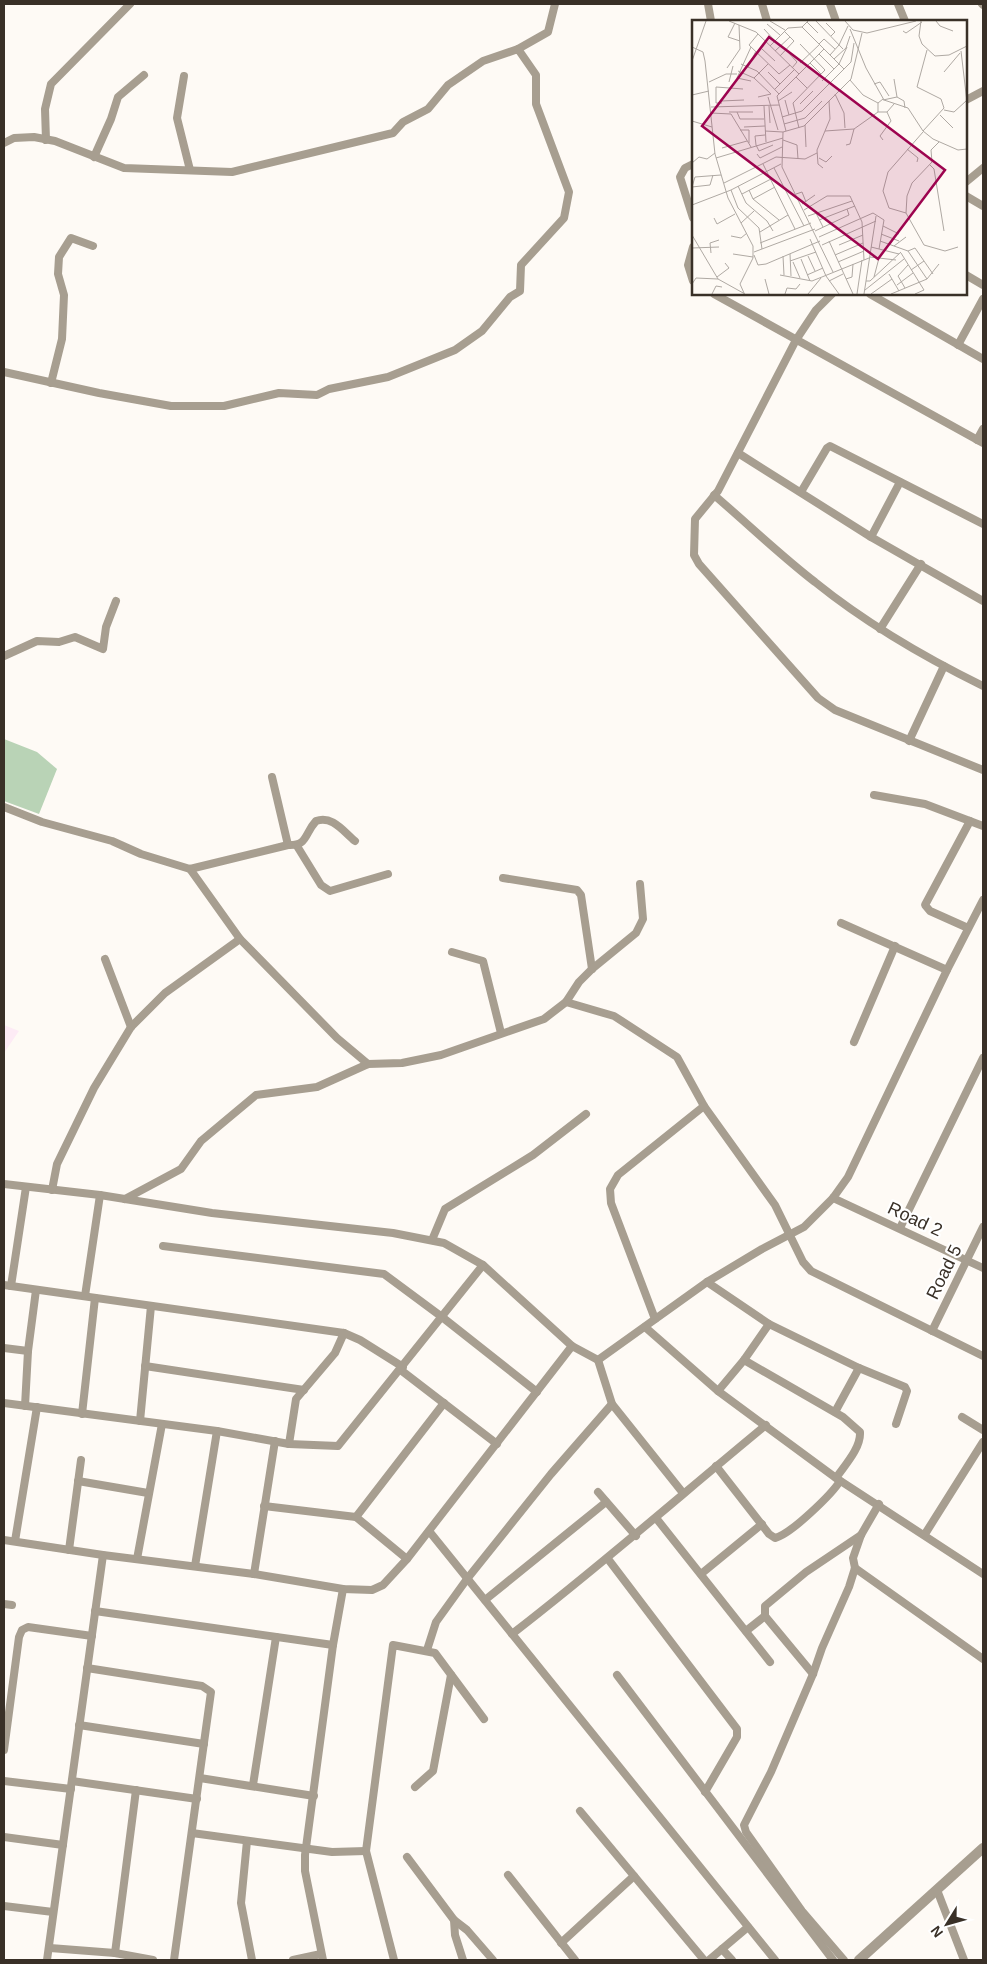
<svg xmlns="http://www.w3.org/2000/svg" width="987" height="1964" viewBox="0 0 987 1964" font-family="Arial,sans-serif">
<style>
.industrial{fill:#fdebf5}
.forest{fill:#b9d3b6}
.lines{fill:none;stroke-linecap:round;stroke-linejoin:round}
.minor{stroke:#a79e90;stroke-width:8}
.tertiary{stroke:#a79e90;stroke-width:10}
.labels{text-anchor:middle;stroke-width:4.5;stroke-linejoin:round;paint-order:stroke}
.street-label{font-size:18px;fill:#393027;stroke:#fff}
.inset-road{fill:none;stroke:#afa9a3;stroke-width:1}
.view{fill:#9d044f;fill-opacity:0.15;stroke:#9d044f;stroke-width:2.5}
.inset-edge{fill:none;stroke:#393027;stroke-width:2.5}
</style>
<rect width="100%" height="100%" fill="#fefaf5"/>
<polygon class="industrial" points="4,1025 19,1031 4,1053"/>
<polygon class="forest" points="4,739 37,752 57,769 39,814 4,801"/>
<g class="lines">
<g class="minor">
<polyline points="708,4 711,21"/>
<polyline points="762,4 767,21"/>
<polyline points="830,4 836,21"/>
<polyline points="898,4 905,21"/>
<polyline points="982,4 983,5"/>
<polyline points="518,49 548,32 555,4"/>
<polyline points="184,76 177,118 190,170"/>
<polyline points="966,100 983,91"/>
<polyline points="46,140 45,109 51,84 130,4"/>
<polyline points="4,143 14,138 34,137 55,141 124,168 232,172 393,133 403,122 428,109 448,85 483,61 518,49 536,75 536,104 569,192 564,218 521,265 520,291 510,297 482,331 455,350 388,377 329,389 317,395 279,393 224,406 171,406 99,393 4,372"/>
<polyline points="94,157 111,119 118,97 144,75"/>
<polyline points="693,164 685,168 680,177 693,218"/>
<polyline points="966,182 983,168"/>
<polyline points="966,196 983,206"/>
<polyline points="693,247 688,265 693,281"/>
<polyline points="966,275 983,285"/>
<polyline points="714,294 983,443"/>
<polyline points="832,294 816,310 796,340 718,491 695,519 694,555 699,564 818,698 835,710 983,770"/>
<polyline points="870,294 983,359"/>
<polyline points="958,345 983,299"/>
<polyline points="51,383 62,339 64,295 58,274 59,257 71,238 93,246"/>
<polyline points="977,440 983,429"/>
<polyline points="738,453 871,537 983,601"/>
<polyline points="801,492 827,448 830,446 983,524"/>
<path d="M714,495C748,524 780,555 815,582C867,624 924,657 983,686"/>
<polyline points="871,537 900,482"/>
<polyline points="880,629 921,564"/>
<polyline points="4,656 37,641 59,642 75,637 103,649 106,627 116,601"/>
<polyline points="909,741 944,666"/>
<polyline points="272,777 288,845"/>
<polyline points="874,795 925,804 983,826"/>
<path d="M4,807L42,822L112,841L141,854L190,869L288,845C308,846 304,834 316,821C332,815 343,831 355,841"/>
<polyline points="297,846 321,885 330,891 388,874"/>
<polyline points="190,869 240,939 337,1038 368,1064"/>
<polyline points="503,878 577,890 581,895 592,969"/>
<polyline points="841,923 947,970"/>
<polyline points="968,928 930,911 925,905 970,821"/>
<polyline points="452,952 483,961 501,1033"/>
<polyline points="105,959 131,1027"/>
<polyline points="566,1002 614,1016 677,1057 704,1106 775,1205 803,1262 811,1271 983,1356"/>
<polyline points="854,1042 895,946"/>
<polyline points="4,1184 100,1195 212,1213 393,1233 444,1243 483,1265 572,1346 598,1360 707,1282 762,1249 804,1227 833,1198 848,1177 947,970 983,900"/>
<polyline points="52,1190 57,1164 94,1088 131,1027 165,993 240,939"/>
<polyline points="833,1198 983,1268"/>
<polyline points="125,1199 181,1169 201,1141 256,1095 317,1087 368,1064 402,1063 441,1055 544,1019 566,1002 579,982 592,969 636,933 643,919 640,884"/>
<polyline points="900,1228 983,1058"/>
<polyline points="432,1240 445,1209 533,1155 586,1114"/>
<polyline points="163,1246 384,1274 442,1317 537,1392"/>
<polyline points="707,1282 769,1324 859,1368 905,1387 907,1391 896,1424"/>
<polyline points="4,1285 344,1333 360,1340 403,1367 402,1371 497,1444"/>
<polyline points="11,1286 26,1187"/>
<polyline points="85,1296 100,1195"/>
<polyline points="655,1319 611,1203 610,1189 618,1175 704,1106"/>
<polyline points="645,1327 718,1391 836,1478 983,1574"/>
<polyline points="932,1331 983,1227"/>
<polyline points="4,1348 28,1351"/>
<polyline points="598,1360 612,1404 683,1493"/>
<path d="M744,1360L843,1417L860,1432C861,1448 845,1465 836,1478"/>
<polyline points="145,1366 304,1390"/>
<polyline points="718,1391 744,1360 769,1324"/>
<polyline points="4,1403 217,1431 289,1444 338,1446 483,1265"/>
<polyline points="25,1406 28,1351 36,1290"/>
<polyline points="835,1412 859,1368"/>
<polyline points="82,1414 95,1298"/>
<polyline points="962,1417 983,1430"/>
<polyline points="140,1421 151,1306"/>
<polyline points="289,1444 296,1399 335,1353 344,1333"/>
<path d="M716,1466L769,1534L775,1538C791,1534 832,1494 840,1481"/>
<polyline points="78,1481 148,1493"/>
<polyline points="598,1492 636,1536"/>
<polyline points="264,1506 356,1517 407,1559"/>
<polyline points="356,1517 444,1403"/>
<polyline points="656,1518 770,1662"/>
<polyline points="429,1531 775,1960"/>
<polyline points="925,1534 983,1442"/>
<polyline points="4,1540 103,1555 254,1574 343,1589 372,1590 383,1585 407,1559 572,1346"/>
<polyline points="15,1541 37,1407"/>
<polyline points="69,1550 81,1460"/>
<polyline points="137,1559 162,1424"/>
<polyline points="608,1559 737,1729 737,1737 705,1792"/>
<polyline points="195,1566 217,1431"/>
<polyline points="855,1568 983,1659"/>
<polyline points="254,1574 275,1441"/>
<polyline points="701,1574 762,1524"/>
<polyline points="485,1600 606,1502"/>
<polyline points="4,1604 12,1605"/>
<polyline points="95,1611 333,1645"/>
<polyline points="746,1631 765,1616"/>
<path d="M512,1634C599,1567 681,1495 766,1425"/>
<polyline points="427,1650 436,1622 467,1579 551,1474 612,1404"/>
<polyline points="87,1668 202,1686 211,1692 174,1960"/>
<polyline points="813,1674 765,1616 765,1606 806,1572 861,1535"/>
<polyline points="617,1675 833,1960"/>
<polyline points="79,1725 204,1744"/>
<polyline points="4,1750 19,1637 22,1630 28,1627 92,1636"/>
<polyline points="200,1778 314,1796"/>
<polyline points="4,1781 71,1789"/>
<polyline points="72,1781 197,1799"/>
<polyline points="253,1785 276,1637"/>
<polyline points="415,1787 433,1771 451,1675"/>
<polyline points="580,1811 704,1960"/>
<polyline points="192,1833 332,1852 366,1851"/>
<polyline points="4,1837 63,1845"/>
<polyline points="247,1841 241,1903 252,1960"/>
<polyline points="407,1857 454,1920 455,1935 463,1960"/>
<polyline points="508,1875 575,1960"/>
<polyline points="937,1890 964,1960"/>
<polyline points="4,1906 53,1912"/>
<polyline points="454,1920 467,1930 493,1960"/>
<polyline points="561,1943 634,1876"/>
<polyline points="50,1948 115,1953 153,1960"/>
<polyline points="722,1949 732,1960"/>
<polyline points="115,1953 136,1790"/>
<polyline points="47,1960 103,1555"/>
<polyline points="293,1960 321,1954"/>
<polyline points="323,1960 305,1871 305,1855 333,1645 343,1589"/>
<polyline points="394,1960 366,1851 393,1645 435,1653 484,1719"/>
<polyline points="709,1960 748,1927"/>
<polyline points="844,1960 802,1911 746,1832 744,1825 771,1772 813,1674 822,1648 849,1587 855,1568 853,1558 861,1535 879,1504"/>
</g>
<polyline class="tertiary" points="859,1960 983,1848"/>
</g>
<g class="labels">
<g class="street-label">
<text transform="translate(915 1219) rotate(25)" y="6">Road 2</text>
<text transform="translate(944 1272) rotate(-64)" y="6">Road 5</text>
</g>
</g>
<g transform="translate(692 20)">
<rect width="275" height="275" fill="#fefaf5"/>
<path class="inset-road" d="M37,1L64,12L107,54M78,1L93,10M124,1L151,29M153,1L161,10L175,13L224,1M229,1L227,16L230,24L243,36L257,35L275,26M244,1L248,6L261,11M115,2L126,13M43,3L36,17L48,21M134,3L143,12L139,16M75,4L88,15M110,7L152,49M72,9L83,21M158,9L174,48L192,80L216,88L231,111L241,119L266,130L275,129M211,11L214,13L230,2M66,14L57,25L87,54L98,45M127,24L132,19L143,29M78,26L96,8L110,7L116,1M0,27L11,32L13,41L23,134L36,178L61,226V238L48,264L52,273M59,27L45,58L59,61M70,29L83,41M94,30L105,42L100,48M83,31L98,17M269,31L275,82M127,34L142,49M138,35L147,25L156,6M88,36L102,21L92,11M142,39L154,28L158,16M0,41L14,1M108,43L128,24M118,43L129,54M49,44L65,51L87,74M147,44L155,27M56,47L64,31M35,48L48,29L47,5M46,51L62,58L79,74L66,77M76,52L88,64M252,52L268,33M104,57L115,68M62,58L76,44M202,59L205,77M158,60L171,75L186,83M130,61L147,44M17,62L34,54H45M37,62L41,46M182,64L188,62L197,76M83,69L102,50M143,74L152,93L153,108M0,75L17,71M76,77L86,110M93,80L97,95M191,80L205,77L212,81L213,88M29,81L52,80M86,81L100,72M30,83H24V67L51,69M108,84L121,71M72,86L74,122M77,86L78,103M19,87L87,85M252,90L262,92L274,81M37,92H61M45,92L48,99H72M186,92V83L191,79M19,93L39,94L59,127M248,95L261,108M90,97L110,91L159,42L162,23M0,101L20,107M92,104L113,98L130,81M113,105L114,127M52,107L73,106M107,108L101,83L133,50L108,24M48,110H57V123M73,111L91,112M94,111L85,76L132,29M133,111L162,109M231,111L252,88L249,79L225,67L235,30M231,112L196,152L191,171L197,188L214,193L215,176L220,163L240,142L239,130L247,122M91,120L105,125L106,139M191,120L188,116L199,101L195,92M64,125L67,131L81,125M64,125L63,116L73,115M154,125L158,124L162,109L186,92H195L202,84M30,128L55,121M215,129L226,138L225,142M65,134L68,138L90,127M24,138L91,118M127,138L134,142L140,136M0,143L7,137L15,139L23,133M71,144L103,209M238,145L242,149L252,211M82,148L112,206M131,148L126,144L125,130L138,99L137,81M32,163L84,137L113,139L125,133M46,166L54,183L75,201L81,211M0,167L3,157L29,155M0,167L18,165L21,155M39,170L46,188L67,208L70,229M57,170L61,179L87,200M50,174L79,159M104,174L110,172L114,182M61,179L83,167M110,184L123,175M0,185L39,170L89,144M112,190L135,176H158L170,202L172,240M124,193L131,207M214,193L232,225L253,231L266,227M116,196L160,181M22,198L25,204L43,194M127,200L163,186M49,203L62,191M191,206L207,214M123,211L157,195L155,189M68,212L96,195M189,214L207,221M0,215L26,259L53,274M39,216L49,218L55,213M127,217L181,193L192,200L187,229M118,219L134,256L147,274M137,221L161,274M188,221L216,231L235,259M68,223L119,203M130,225L184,201M147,225L171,215M202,226L214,217M179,227L207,234M0,228L27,227M216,231L223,228L241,254M62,232L123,209M19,233L18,223L27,220M209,233L232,270L223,274M41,234L61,237M98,234L99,256M62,235L66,245L74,244L128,221M143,235L171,223M91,236L92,255M116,236L123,251M178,237L204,240M109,239L118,261M98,241L124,232M101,242L108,258M146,242L172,231M219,250L232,241M141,252L90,147L91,112L112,106L159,59L170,13M197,254L207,271M88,255L120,261L177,238M115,255L131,248M25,257L37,248L33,243M182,257L187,238M73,259L77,274M154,259L160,257L161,244M137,261L151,254M174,261H178L209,232M0,264L4,258L26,259M205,265L221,253M213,268L206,256L216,245M173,270L212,239M20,274L24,266L30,267M93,274L95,268L104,269L108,264M116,274L129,258M165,274L170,240M172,274L184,196M179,274L200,259M199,274L235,259L247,244"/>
<path class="view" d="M77,17L253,150L186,239L10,106Z"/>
<rect width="275" height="275" class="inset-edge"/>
</g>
<rect width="987" height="1964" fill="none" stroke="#393027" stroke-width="10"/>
<g transform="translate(947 1924) rotate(233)" stroke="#ffffff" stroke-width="4" paint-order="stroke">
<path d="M0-4L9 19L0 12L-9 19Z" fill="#393027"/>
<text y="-8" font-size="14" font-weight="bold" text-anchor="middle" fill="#393027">N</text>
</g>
</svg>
